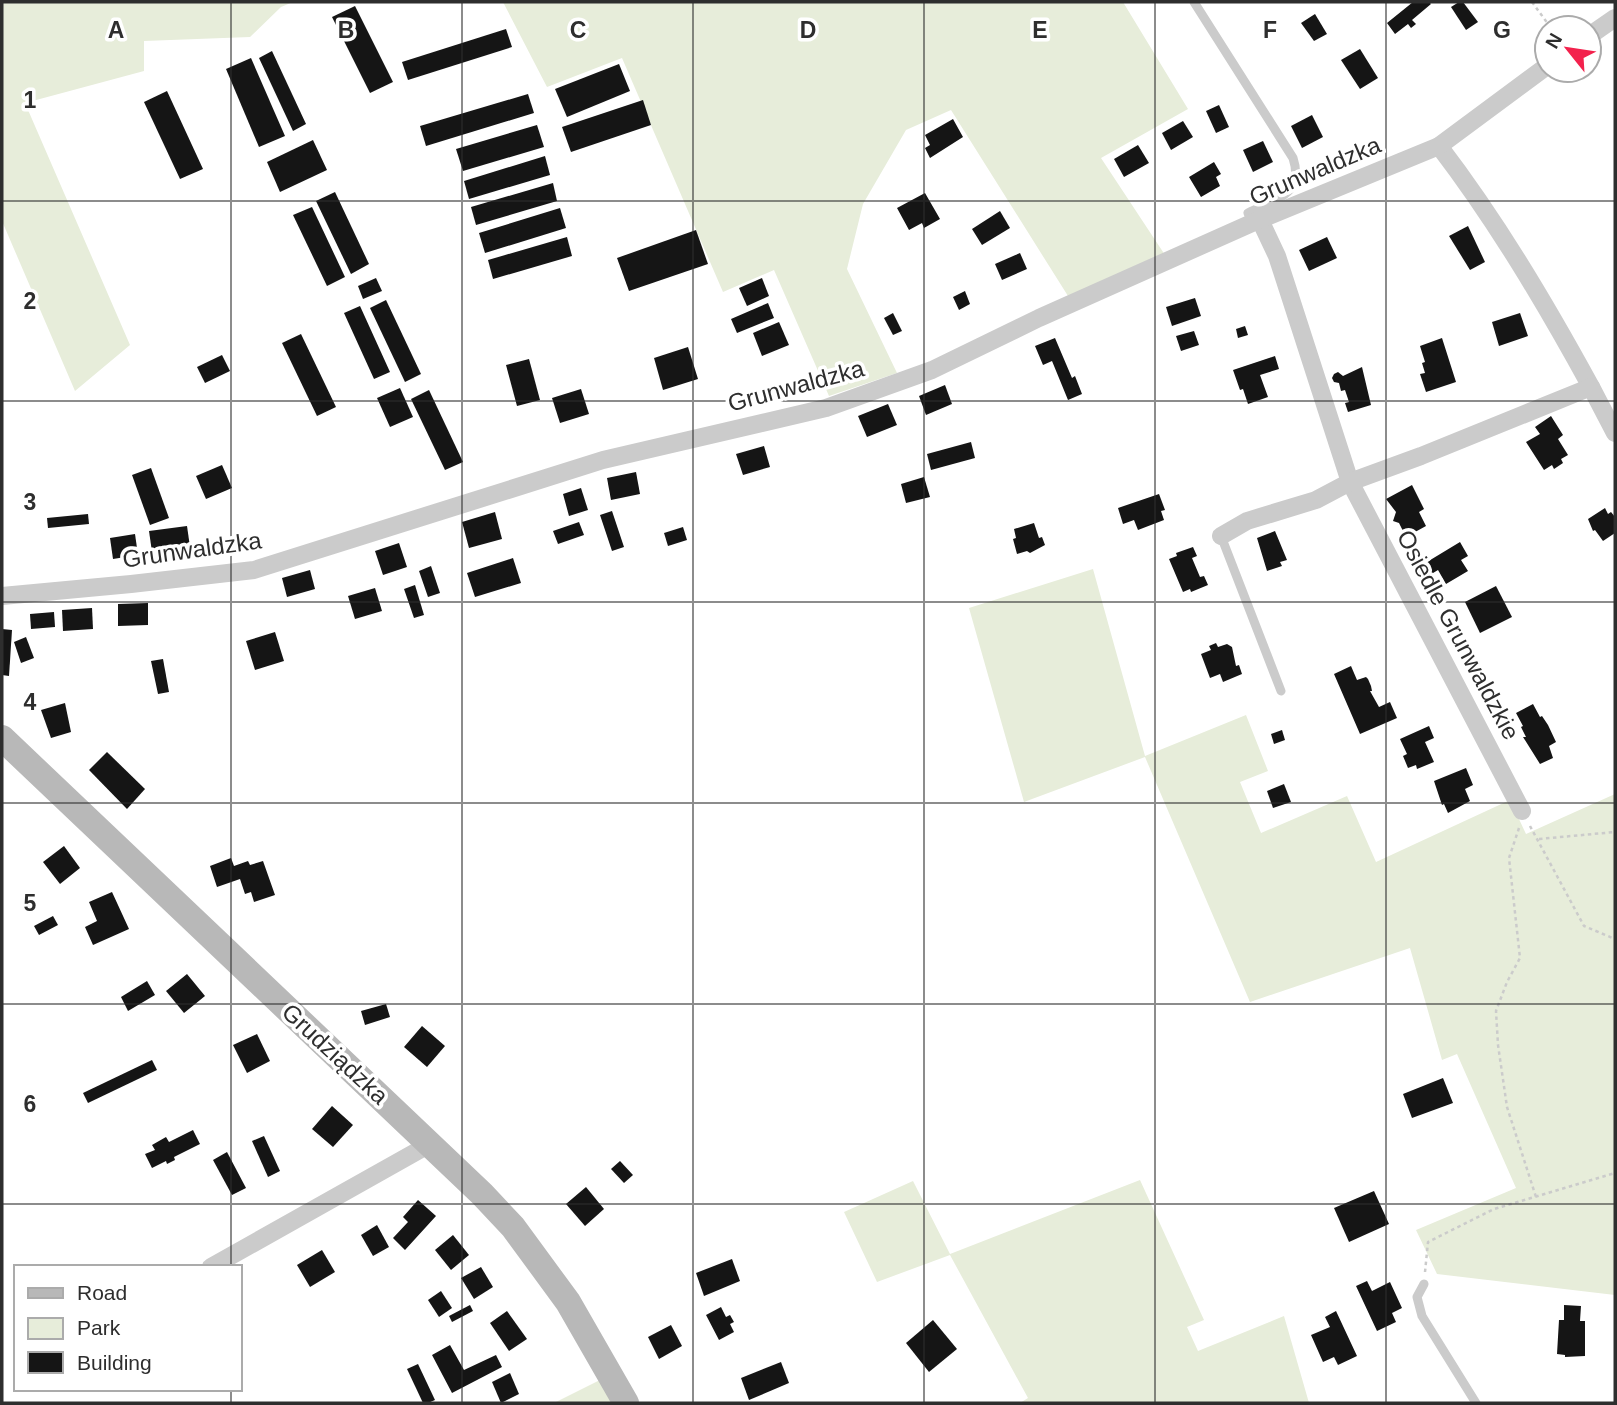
<svg xmlns="http://www.w3.org/2000/svg" width="1617" height="1405" viewBox="0 0 1617 1405" font-family="Arial,sans-serif">
<style>
.green{fill:#e7edda}
.building{fill:#151515}
.lines{fill:none;stroke-linecap:round;stroke-linejoin:round}
.path{stroke:#cbcbcb;stroke-width:2.5;stroke-dasharray:3.5 3.5;stroke-linecap:butt}
.lane{stroke:#cbcbcb;stroke-width:9}
.street{stroke:#cbcbcb;stroke-width:18}
.secondary{stroke:#b8b8b8;stroke-width:26}
.grid{fill:none;stroke:#2e2e2e;stroke-width:2;stroke-opacity:0.55}
.labels{text-anchor:middle;stroke-width:7;stroke-linejoin:round;paint-order:stroke}
.street-label{font-size:24px;fill:#2e2e2e;stroke:#fff}
.grid-label{font-size:23px;text-anchor:middle;font-weight:bold;fill:#2e2e2e;stroke:#fff;stroke-width:7;stroke-linejoin:round;paint-order:stroke}
</style>
<rect width="100%" height="100%" fill="#fff"/>
<g class="green">
<polygon points="2,2 293,2 281,7 250,37 144,41 144,71 25,103 130,345 75,391 2,221"/>
<polygon points="503,2 1123,2 1188,109 1101,158 1165,255 1068,296 951,110 906,130 863,204 847,269 897,373 829,396 774,270 723,292 622,58 547,87"/>
<polygon points="1093,569 1145,756 1246,715 1268,771 1240,782 1261,833 1347,796 1376,862 1510,800 1526,834 1615,794 1615,1295 1437,1274 1416,1230 1516,1188 1457,1054 1442,1060 1410,948 1250,1002 1145,757 1024,802 969,608"/>
<polygon points="1140,1180 1204,1320 1187,1327 1198,1351 1284,1316 1309,1403 1020,1403 1028,1398 950,1255 877,1282 844,1212 913,1181 950,1254"/>
<polygon points="600,1380 615,1403 554,1403"/>
</g>
<g class="building">
<polygon points="1413,2 1429,2 1431,4 1412,20 1416,24 1411,28 1408,24 1395,34 1387,23"/>
<polygon points="1459,2 1463,2 1478,22 1466,30 1451,7"/>
<polygon points="355,6 393,82 370,93 332,17"/>
<polygon points="1315,14 1327,34 1314,41 1301,23"/>
<polygon points="506,29 512,47 408,80 402,62"/>
<polygon points="1360,49 1378,78 1360,89 1341,60"/>
<polygon points="272,51 306,124 293,131 259,58"/>
<polygon points="251,58 285,136 259,147 226,69"/>
<polygon points="619,64 630,91 567,117 555,89"/>
<polygon points="167,91 203,169 180,179 144,102"/>
<polygon points="528,94 534,113 426,146 420,126"/>
<polygon points="643,100 651,125 571,152 562,127"/>
<polygon points="1219,105 1229,127 1216,133 1206,111"/>
<polygon points="1312,115 1323,137 1302,148 1291,126"/>
<polygon points="953,119 963,137 930,158 925,148 930,145 925,135"/>
<polygon points="1183,121 1193,137 1171,150 1162,133"/>
<polygon points="537,125 544,147 463,171 456,149"/>
<polygon points="313,140 327,170 280,192 267,162"/>
<polygon points="1263,141 1273,162 1253,172 1243,150"/>
<polygon points="1138,145 1149,163 1124,177 1114,159"/>
<polygon points="545,156 550,175 469,199 464,181"/>
<polygon points="1214,162 1221,174 1216,177 1220,186 1201,197 1189,177"/>
<polygon points="553,183 557,201 476,225 471,207"/>
<polygon points="335,192 369,264 351,274 316,201"/>
<polygon points="925,193 940,219 924,228 922,223 909,230 897,208"/>
<polygon points="312,207 345,277 327,286 293,215"/>
<polygon points="560,208 566,228 485,253 479,233"/>
<polygon points="1000,211 1010,228 982,245 972,229"/>
<polygon points="1468,226 1485,262 1470,270 1449,236"/>
<polygon points="696,230 708,264 629,291 617,258"/>
<polygon points="567,237 572,256 493,279 488,260"/>
<polygon points="1327,237 1337,258 1309,271 1299,250"/>
<polygon points="1020,253 1027,269 1002,280 995,264"/>
<polygon points="376,278 382,291 363,299 358,286"/>
<polygon points="762,278 769,296 747,306 739,288"/>
<polygon points="965,291 970,304 959,310 953,297"/>
<polygon points="1195,298 1201,316 1172,326 1166,307"/>
<polygon points="386,300 421,374 405,382 370,308"/>
<polygon points="768,303 774,318 737,333 731,319"/>
<polygon points="360,306 390,372 374,379 344,313"/>
<polygon points="893,313 902,331 893,335 884,318"/>
<polygon points="1520,313 1528,336 1499,346 1492,322"/>
<polygon points="779,322 789,345 762,356 753,333"/>
<polygon points="1245,326 1248,335 1238,338 1236,329"/>
<polygon points="1194,331 1199,345 1181,351 1176,336"/>
<polygon points="301,334 336,407 317,416 282,343"/>
<polygon points="1055,338 1072,378 1075,376 1082,394 1068,400 1052,361 1043,365 1035,346"/>
<polygon points="1442,338 1456,382 1426,392 1420,374 1425,373 1422,363 1425,362 1420,346"/>
<polygon points="688,347 698,379 663,390 654,358"/>
<polygon points="222,355 230,371 205,383 197,367"/>
<polygon points="1275,356 1279,369 1260,375 1268,397 1248,404 1243,389 1240,390 1233,370"/>
<polygon points="529,359 540,400 517,406 506,365"/>
<polygon points="1362,367 1371,405 1348,412 1345,403 1349,402 1345,390 1341,391 1339,383 1334,382 1332,378 1334,374 1338,372 1343,376"/>
<polygon points="945,385 952,404 926,415 919,396"/>
<polygon points="400,388 413,417 390,427 377,398"/>
<polygon points="581,389 589,414 560,423 552,398"/>
<polygon points="429,390 463,462 445,470 411,399"/>
<polygon points="888,404 897,425 867,437 858,416"/>
<polygon points="1551,416 1563,435 1558,439 1568,455 1561,459 1563,463 1554,469 1552,465 1544,470 1526,442 1540,434 1535,427"/>
<polygon points="971,442 975,458 931,470 927,454"/>
<polygon points="764,446 770,467 743,475 736,454"/>
<polygon points="222,465 232,488 206,499 196,476"/>
<polygon points="151,468 169,518 150,525 132,475"/>
<polygon points="636,472 640,494 611,500 607,478"/>
<polygon points="924,477 930,497 906,503 901,484"/>
<polygon points="1412,485 1424,509 1419,512 1426,526 1406,537 1399,523 1393,521 1396,512 1386,499"/>
<polygon points="581,488 588,510 569,516 563,494"/>
<polygon points="1159,494 1165,510 1161,511 1164,520 1138,530 1134,520 1123,524 1118,508"/>
<polygon points="1605,508 1608,514 1611,512 1615,517 1615,533 1603,541 1595,530 1593,531 1588,519"/>
<polygon points="612,511 624,547 612,551 600,515"/>
<polygon points="495,512 502,539 469,548 462,522"/>
<polygon points="88,514 89,524 48,528 47,518"/>
<polygon points="579,522 584,535 558,544 553,531"/>
<polygon points="1034,523 1039,538 1042,537 1045,545 1030,553 1027,551 1017,554 1013,539 1016,538 1014,529"/>
<polygon points="187,526 190,547 152,552 149,531"/>
<polygon points="683,527 687,540 668,546 664,533"/>
<polygon points="1275,531 1287,560 1280,562 1282,566 1267,571 1257,538"/>
<polygon points="135,534 138,555 113,559 110,538"/>
<polygon points="1460,542 1468,556 1461,560 1468,571 1446,584 1438,570 1428,576 1422,565"/>
<polygon points="399,543 407,567 383,575 375,551"/>
<polygon points="1193,547 1197,556 1192,558 1200,577 1204,576 1208,585 1191,592 1190,589 1183,592 1169,559 1177,556 1176,553"/>
<polygon points="513,558 521,583 475,597 467,573"/>
<polygon points="431,566 440,593 428,597 419,571"/>
<polygon points="310,570 315,589 287,597 282,578"/>
<polygon points="415,585 424,615 414,618 404,589"/>
<polygon points="1496,586 1512,617 1480,633 1465,602"/>
<polygon points="375,588 382,611 355,619 348,596"/>
<polygon points="148,603 148,625 118,626 118,604"/>
<polygon points="92,608 93,629 63,631 62,610"/>
<polygon points="54,612 55,627 31,629 30,614"/>
<polygon points="2,629 12,630 9,676 2,675"/>
<polygon points="275,632 284,661 255,670 246,641"/>
<polygon points="26,637 34,658 21,663 14,642"/>
<polygon points="1216,643 1218,647 1227,644 1232,647 1236,666 1239,665 1242,674 1223,682 1220,674 1210,678 1201,654 1211,650 1209,646"/>
<polygon points="163,659 169,692 158,694 151,661"/>
<polygon points="1351,666 1357,680 1366,677 1368,679 1371,686 1372,691 1370,691 1379,707 1390,702 1397,718 1360,734 1334,674"/>
<polygon points="65,703 71,732 51,738 41,710"/>
<polygon points="1533,704 1540,717 1542,716 1548,725 1556,742 1549,746 1553,758 1540,764 1523,737 1526,737 1521,727 1523,726 1516,713"/>
<polygon points="1429,726 1434,738 1425,742 1434,762 1417,769 1416,765 1408,768 1403,756 1407,754 1400,739"/>
<polygon points="1282,730 1285,740 1274,744 1271,734"/>
<polygon points="107,752 145,789 127,809 89,770"/>
<polygon points="1466,768 1473,785 1465,789 1470,801 1448,813 1444,804 1442,805 1434,781"/>
<polygon points="1284,784 1291,802 1273,808 1267,791"/>
<polygon points="64,846 80,868 60,884 43,862"/>
<polygon points="231,858 234,866 248,861 250,865 263,861 275,895 254,902 251,892 245,894 240,879 217,887 210,866"/>
<polygon points="112,892 129,929 93,945 85,927 97,921 89,902"/>
<polygon points="53,916 58,925 39,935 34,926"/>
<polygon points="187,974 205,996 184,1013 166,991"/>
<polygon points="147,981 155,995 128,1011 121,997"/>
<polygon points="386,1004 390,1017 365,1025 361,1011"/>
<polygon points="422,1026 445,1046 427,1067 404,1047"/>
<polygon points="257,1034 270,1061 247,1073 233,1045"/>
<polygon points="152,1060 157,1070 88,1103 83,1093"/>
<polygon points="1443,1078 1453,1103 1412,1118 1403,1094"/>
<polygon points="332,1106 353,1125 333,1147 312,1129"/>
<polygon points="193,1130 200,1144 174,1157 175,1160 167,1164 166,1161 152,1168 145,1154 155,1150 152,1145 166,1137 169,1142"/>
<polygon points="264,1136 280,1171 268,1177 252,1141"/>
<polygon points="227,1152 246,1188 232,1195 213,1160"/>
<polygon points="620,1161 633,1175 624,1183 611,1169"/>
<polygon points="586,1187 604,1209 585,1226 566,1204"/>
<polygon points="1374,1191 1389,1224 1349,1242 1334,1208"/>
<polygon points="418,1200 436,1216 405,1250 393,1238 408,1222 403,1217"/>
<polygon points="377,1225 389,1247 373,1256 361,1235"/>
<polygon points="453,1235 469,1255 451,1270 435,1250"/>
<polygon points="322,1250 335,1272 310,1287 297,1265"/>
<polygon points="732,1259 740,1281 704,1296 696,1273"/>
<polygon points="481,1267 493,1287 474,1299 461,1278"/>
<polygon points="1367,1281 1372,1291 1390,1282 1402,1308 1392,1313 1396,1322 1377,1331 1356,1286"/>
<polygon points="441,1291 452,1308 439,1317 428,1300"/>
<polygon points="470,1305 473,1311 452,1322 449,1316"/>
<polygon points="1564,1305 1581,1306 1580,1321 1585,1321 1585,1356 1565,1357 1565,1355 1557,1354 1559,1320 1564,1320"/>
<polygon points="721,1307 726,1317 730,1315 734,1322 730,1324 734,1332 719,1340 706,1315"/>
<polygon points="507,1311 527,1339 509,1351 490,1323"/>
<polygon points="1336,1311 1357,1356 1338,1365 1334,1357 1323,1362 1311,1335 1330,1327 1325,1317"/>
<polygon points="933,1320 957,1349 929,1372 906,1343"/>
<polygon points="671,1325 682,1346 659,1359 648,1337"/>
<polygon points="450,1345 464,1370 496,1355 502,1367 452,1393 432,1355"/>
<polygon points="781,1362 789,1383 749,1400 741,1378"/>
<polygon points="418,1364 435,1400 428,1403 423,1403 407,1369"/>
<polygon points="510,1373 519,1394 501,1403 492,1382"/>
</g>
<g class="lines">
<g class="path">
<polyline points="1532,2 1551,28"/>
<polyline points="1530,826 1584,926 1615,939"/>
<polyline points="1519,828 1509,858 1520,958 1507,982 1496,1011 1498,1045 1507,1107 1536,1197"/>
<polyline points="1539,839 1615,832"/>
<polyline points="1425,1272 1428,1242 1494,1209 1615,1173"/>
</g>
<g class="lane">
<path d="M1194,2L1293,158C1305,195 1275,199 1248,213L1252,223"/>
<polyline points="1221,536 1281,691"/>
<polyline points="1424,1284 1417,1297 1422,1316 1476,1403"/>
</g>
<g class="street">
<polyline points="1589,36 1615,18"/>
<path d="M1439,146C1497,222 1545,303 1591,387"/>
<polyline points="1260,220 1277,256 1350,482 1522,811"/>
<polyline points="1221,536 1247,521 1316,500 1350,482 1421,456 1591,387 1615,433"/>
<polyline points="2,596 131,584 254,570 603,460 826,408 932,370 1039,318 1252,223 1439,146 1547,66"/>
<polyline points="211,1267 430,1144"/>
</g>
<polyline class="secondary" points="2,738 482,1194 513,1227 568,1302 626,1403"/>
</g>
<path class="grid" d="M231,2V1267M462,2V1403M693,2V1403M924,2V1403M1155,2V1403M1386,2V1403M2,201H1615M2,401H1615M2,602H1615M2,803H1615M2,1004H1615M2,1204H1615M231,1389V1403"/>
<g class="labels">
<g class="street-label">
<text transform="translate(1315 171) rotate(-23)" y="8">Grunwaldzka</text>
<text transform="translate(796 386) rotate(-15)" y="8">Grunwaldzka</text>
<text transform="translate(192 550) rotate(-8)" y="8">Grunwaldzka</text>
<text transform="translate(1458 635) rotate(62)" y="8">Osiedle Grunwaldzkie</text>
<text transform="translate(335 1054) rotate(43)" y="8">Grudziądzka</text>
</g>
</g>
<g class="grid-label">
<text x="116" y="38">A</text>
<text x="346" y="38">B</text>
<text x="578" y="38">C</text>
<text x="808" y="38">D</text>
<text x="1040" y="38">E</text>
<text x="1270" y="38">F</text>
<text x="1502" y="38">G</text>
<text x="30" y="108">1</text>
<text x="30" y="309">2</text>
<text x="30" y="510">3</text>
<text x="30" y="710">4</text>
<text x="30" y="911">5</text>
<text x="30" y="1112">6</text>
</g>
<rect width="1617" height="1405" fill="none" stroke="#2e2e2e" stroke-width="7"/>
<rect x="14" y="1265" width="228" height="126" fill="#ffffff" stroke="#ababab" stroke-width="2"/>
<rect x="28" y="1288" width="35" height="10" fill="#b8b8b8" stroke="#ababab" stroke-width="2"/>
<text x="77" y="1300" font-size="21" fill="#2e2e2e">Road</text>
<rect x="28" y="1318" width="35" height="21" fill="#e7edda" stroke="#ababab" stroke-width="2"/>
<text x="77" y="1335" font-size="21" fill="#2e2e2e">Park</text>
<rect x="28" y="1352" width="35" height="21" fill="#151515" stroke="#ababab" stroke-width="2"/>
<text x="77" y="1370" font-size="21" fill="#2e2e2e">Building</text>
<g transform="translate(1568 49) rotate(300)"><circle r="33" fill="#ffffff" stroke="#ababab" stroke-width="2"/>
<path d="M0-5L12 26L0 18L-12 26Z" fill="#f3224d"/>
<text y="-10" font-size="19" font-weight="bold" text-anchor="middle" fill="#2e2e2e">N</text>
</g>
</svg>
